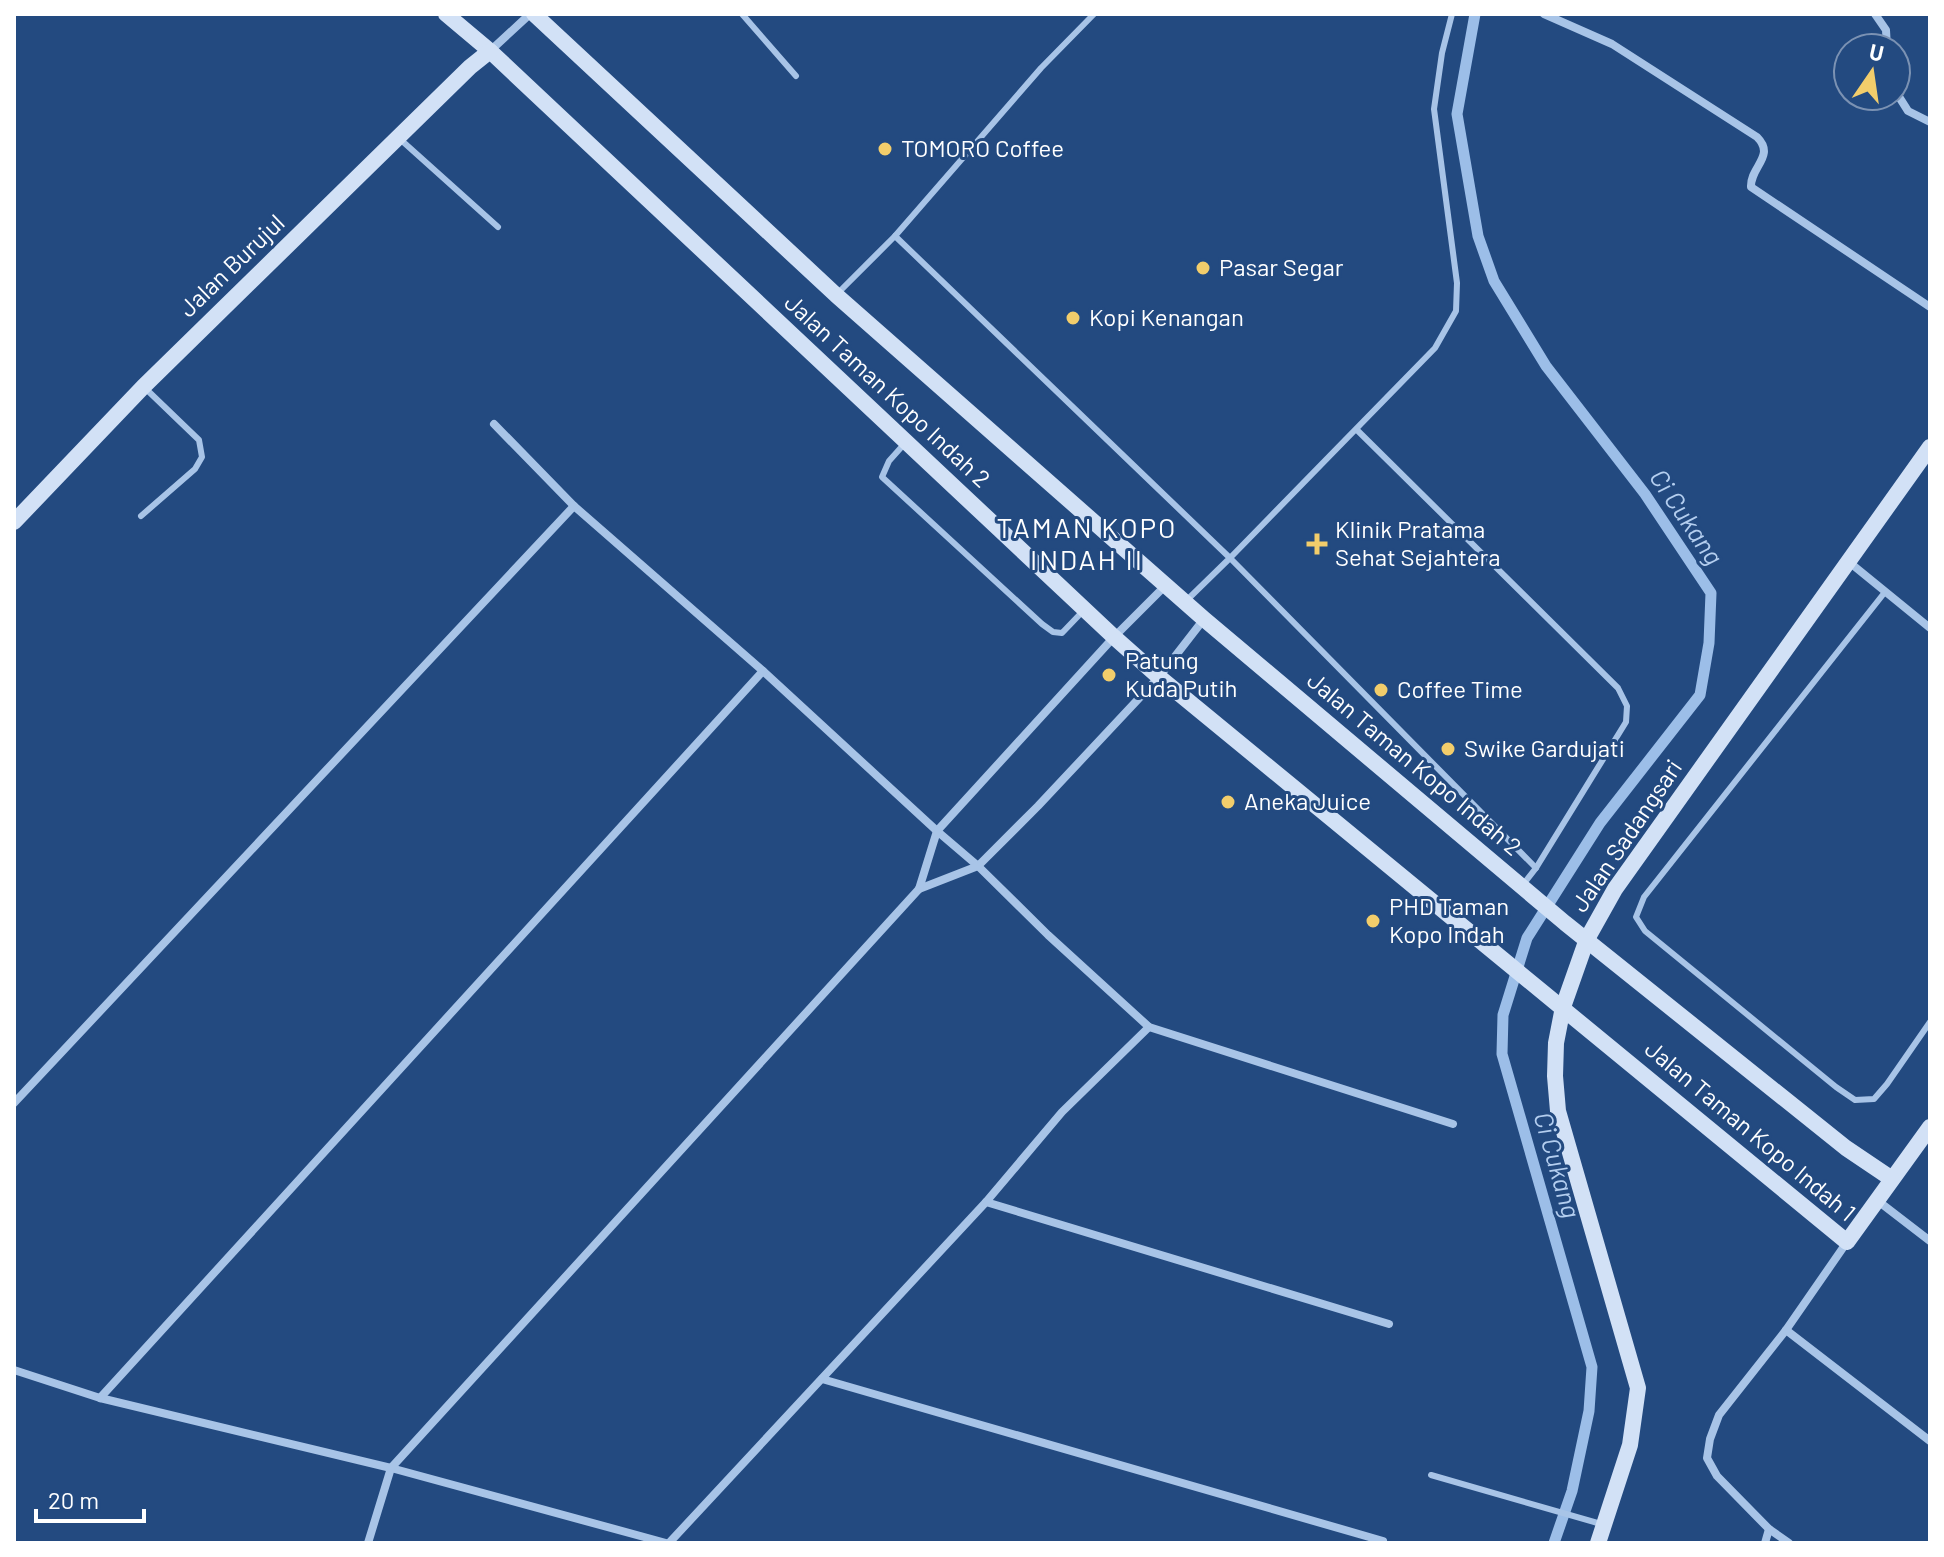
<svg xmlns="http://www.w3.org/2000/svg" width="1944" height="1557" viewBox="0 0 1944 1557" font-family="Barlow,sans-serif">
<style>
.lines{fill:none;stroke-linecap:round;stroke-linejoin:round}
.stream{stroke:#9cbee8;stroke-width:11}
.lane{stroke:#a8c4e7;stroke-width:6}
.street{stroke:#a8c4e7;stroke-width:8}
.secondary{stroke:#d2e1f6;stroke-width:16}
.poi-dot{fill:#f2cd6b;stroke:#234a80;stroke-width:3}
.labels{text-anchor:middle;stroke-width:6;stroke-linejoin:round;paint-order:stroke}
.poi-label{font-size:24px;fill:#fff;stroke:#234a80;text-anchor:start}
.street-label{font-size:24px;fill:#fff;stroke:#234a80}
.water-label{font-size:26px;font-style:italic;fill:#b4ceef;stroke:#234a80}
.quarter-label{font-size:28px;letter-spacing:2px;fill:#fff;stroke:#234a80}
</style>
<rect width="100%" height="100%" fill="#234a80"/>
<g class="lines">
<polyline class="stream" points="1475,14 1457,114 1478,236 1494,281 1546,366 1645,494 1711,593 1709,643 1700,695 1600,823 1527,938 1503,1015 1502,1054 1592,1367 1589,1411 1572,1491 1554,1543"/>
<g class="lane">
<polyline points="742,14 796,76"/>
<polyline points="1452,14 1442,53 1434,109 1457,283 1456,311 1435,348 1230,558 1536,868"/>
<polyline points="401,140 498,227"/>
<polyline points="895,236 1230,558 1187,600"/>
<polyline points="837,294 895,236 1041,68 1094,14"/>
<polyline points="1357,430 1618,688 1627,706 1626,722 1536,868 1522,886"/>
<polyline points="906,442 889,461 882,477 1042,624 1053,632 1062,633 1084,610"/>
<polyline points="141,516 195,469 202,457 199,440 146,389"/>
<polyline points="1885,592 1644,897 1636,917 1645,931 1836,1087 1855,1100 1874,1099 1887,1084 1930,1022"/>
<polyline points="1431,1475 1601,1524"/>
</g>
<g class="street">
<path d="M1544,14L1612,44L1757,137C1776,156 1750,167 1751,187L1930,307"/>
<polyline points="1875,14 1886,30 1887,48"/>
<polyline points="490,51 530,14"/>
<polyline points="1896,92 1908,111 1930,122"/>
<polyline points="494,424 574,506 763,671 937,831 978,866 1048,935 1149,1027 1453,1124"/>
<polyline points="1849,562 1930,628"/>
<polyline points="919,889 978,866 1038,806 1159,677 1204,619"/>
<polyline points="14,1103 574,506"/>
<polyline points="1878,1201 1930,1241"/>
<polyline points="986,1202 1389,1324"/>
<polyline points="1786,1330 1930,1441"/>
<polyline points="14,1370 100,1398 391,1468 666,1543"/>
<polyline points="822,1379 1383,1541"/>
<polyline points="100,1398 763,671"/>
<polyline points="368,1543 391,1468 919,889 937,831 1114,637 1166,585"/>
<polyline points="669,1543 986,1202 1062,1112 1149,1027"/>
<polyline points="1765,1543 1769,1529"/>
<polyline points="1789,1543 1769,1529 1717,1476 1707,1458 1710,1439 1719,1415 1786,1330 1847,1242"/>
</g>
<g class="secondary">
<path d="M446,14L490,51L1114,637L1159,677C1388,866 1618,1053 1847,1242L1930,1127"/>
<polyline points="534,14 836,295 1204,619 1565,923 1846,1148 1892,1179"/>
<polyline points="14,522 143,387 470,67 490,51"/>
<polyline points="1598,1543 1630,1445 1638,1388 1558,1111 1555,1076 1556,1043 1563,1007 1587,939 1615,889 1930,447"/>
</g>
</g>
<g class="poi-dot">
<circle cx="885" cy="149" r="8"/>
<circle cx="1203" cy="268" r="8"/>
<circle cx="1073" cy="318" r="8"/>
<path d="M1313 532h8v8h8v8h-8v8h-8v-8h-8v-8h8z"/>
<circle cx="1109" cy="675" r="8"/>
<circle cx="1381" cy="690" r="8"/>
<circle cx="1448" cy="749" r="8"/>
<circle cx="1228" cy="802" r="8"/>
<circle cx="1373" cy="921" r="8"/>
</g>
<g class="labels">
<g class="poi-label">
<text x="901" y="157">TOMORO Coffee</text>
<text x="1219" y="276">Pasar Segar</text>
<text x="1089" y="326">Kopi Kenangan</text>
<text x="1335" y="538">Klinik Pratama<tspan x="1335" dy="28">Sehat Sejahtera</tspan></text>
<text x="1125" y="669">Patung<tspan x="1125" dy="28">Kuda Putih</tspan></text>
<text x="1397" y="698">Coffee Time</text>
<text x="1464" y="757">Swike Gardujati</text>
<text x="1244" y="810">Aneka Juice</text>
<text x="1389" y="915">PHD Taman<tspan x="1389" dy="28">Kopo Indah</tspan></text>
</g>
<g class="street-label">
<text transform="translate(232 266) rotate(-44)" y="8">Jalan Burujul</text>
<text transform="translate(887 391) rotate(43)" y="8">Jalan Taman Kopo Indah 2</text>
<text transform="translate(1414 764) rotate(40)" y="8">Jalan Taman Kopo Indah 2</text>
<text transform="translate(1627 836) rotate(-56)" y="8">Jalan Sadangsari</text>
<text transform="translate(1750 1131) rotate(40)" y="8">Jalan Taman Kopo Indah 1</text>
</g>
<g class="water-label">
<text transform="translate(1686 517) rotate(56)" y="9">Ci Cukang</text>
<text transform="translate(1557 1165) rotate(74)" y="9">Ci Cukang</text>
</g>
<g class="quarter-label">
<text x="1087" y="538">TAMAN KOPO<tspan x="1087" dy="32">INDAH II</tspan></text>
</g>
</g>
<rect width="1944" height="1557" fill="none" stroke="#ffffff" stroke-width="32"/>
<g transform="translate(1872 72) rotate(13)"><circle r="38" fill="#234a80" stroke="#7b92b3" stroke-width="2"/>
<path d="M0-6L14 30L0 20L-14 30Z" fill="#f2cd6b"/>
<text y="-12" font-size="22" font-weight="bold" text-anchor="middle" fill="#ffffff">U</text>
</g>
<path d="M36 1509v12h108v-12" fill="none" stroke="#ffffff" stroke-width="4"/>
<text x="48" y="1509" font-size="24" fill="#ffffff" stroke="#234a80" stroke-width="6" paint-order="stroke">20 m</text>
</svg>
